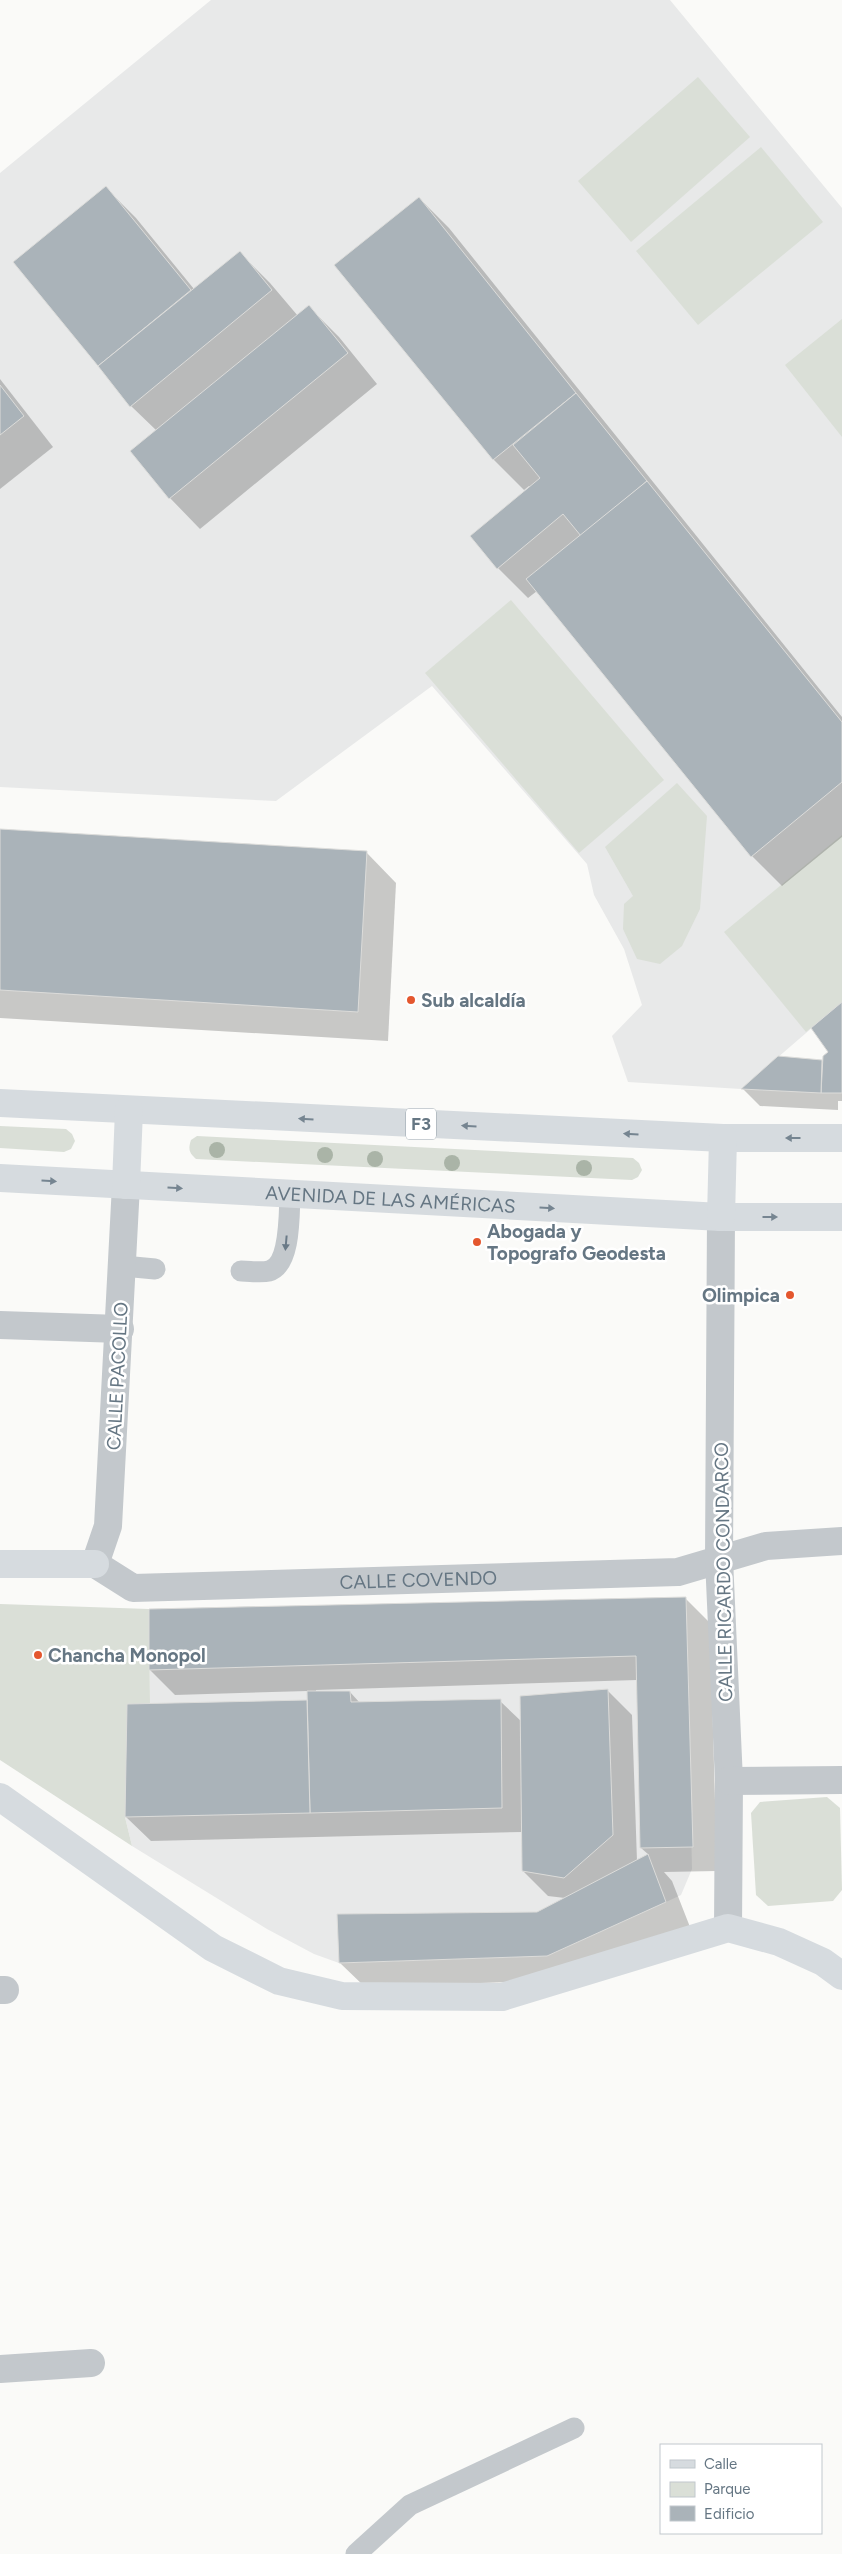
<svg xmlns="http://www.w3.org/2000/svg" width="842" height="2554" viewBox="0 0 842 2554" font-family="Figtree,sans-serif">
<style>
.built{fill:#e8e9e9}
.green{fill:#dadfd7}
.shadow{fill:#0003;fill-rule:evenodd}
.building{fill:#aab3b9;stroke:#dcdcda}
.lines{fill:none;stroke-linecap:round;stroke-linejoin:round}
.lane{stroke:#c3c8cc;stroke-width:21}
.street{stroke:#c3c8cc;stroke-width:28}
.secondary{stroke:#d6dbdf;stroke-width:28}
.primary{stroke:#d6dbdf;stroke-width:28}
.tree{fill:#aab4a7}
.oneway{fill:#768591}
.oneway2{fill:#6a7a87}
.poi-dot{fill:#e4572e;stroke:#fff;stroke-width:2}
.labels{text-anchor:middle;stroke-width:5;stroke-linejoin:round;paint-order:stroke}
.shield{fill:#fff;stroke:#939fa8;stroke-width:1}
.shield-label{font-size:18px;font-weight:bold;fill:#657683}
.poi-label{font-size:19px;font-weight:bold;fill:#657683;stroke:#fff;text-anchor:start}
.street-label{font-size:19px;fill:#657683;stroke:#fff}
</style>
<rect width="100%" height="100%" fill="#fafaf8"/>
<g class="built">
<polygon points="211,0 670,0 842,208 842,1002 741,1089 628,1082 612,1036 642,1005 624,949 594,895 587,864 432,686 276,801 0,787 0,173"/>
<polygon points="686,1597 692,1869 681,1895 666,1902 547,1956 339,1963 314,1954 267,1929 132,1846 125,1817 127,1704 150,1703 149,1609"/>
</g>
<g class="green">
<polygon points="698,77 750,137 631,242 578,181"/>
<polygon points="761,147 823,222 698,325 636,251"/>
<polygon points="842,319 842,437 785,365"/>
<polygon points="511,600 664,780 579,853 425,673"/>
<polygon points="677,783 707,816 700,909 682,946 660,964 637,959 623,929 624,904 633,896 605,847"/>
<polygon points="842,835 842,1002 806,1032 724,932"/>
<polygon points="0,1126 66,1129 72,1134 75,1141 71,1149 64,1152 0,1148"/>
<path d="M197,1136L633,1158L639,1163L642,1170L638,1177L632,1180L196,1159C189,1153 188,1149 191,1140Z"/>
<polygon points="0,1604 149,1609 150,1704 127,1704 125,1817 132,1846 0,1760"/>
<polygon points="827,1797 840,1808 842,1890 833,1901 768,1906 756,1895 751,1813 760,1802"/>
</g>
<g class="shadow">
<polygon points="106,188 136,218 194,289 240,253 270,283 298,316 309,307 339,337 377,384 200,529 170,498 132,451 157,431 131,406 15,262"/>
<polygon points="419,198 449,228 842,717 842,837 782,886 752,856 537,591 528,598 498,568 531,487 529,486 524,490 494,460 336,265"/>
<polygon points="0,379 53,447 0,489"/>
<polygon points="0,830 366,852 396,883 388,1041 0,1018"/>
<polygon points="842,1003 842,1101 838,1101 838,1110 760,1106 743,1089 822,1061 824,1063 830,1052"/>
<path d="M685,1598L710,1623L717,1871L664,1872L672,1881L690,1927L572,1980L365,1987L340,1963L537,1913L565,1898L548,1896L523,1871V1832L151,1841L126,1817L128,1705L308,1701V1691L175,1695L150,1670ZM637,1680L641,1848L649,1855L637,1861L632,1715L607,1690L522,1722L500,1701L360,1703L350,1692L316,1693V1690Z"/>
</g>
<g class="building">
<polygon points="106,186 191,290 98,366 13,262"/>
<polygon points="419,197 576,393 493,460 334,265"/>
<polygon points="240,251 272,290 130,407 98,366"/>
<polygon points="309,305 348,353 169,499 130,451"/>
<polygon points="0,385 24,416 0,435"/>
<polygon points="576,393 647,481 581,536 563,514 497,569 470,536 540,478 513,445"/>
<polygon points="647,481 842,722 842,782 751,857 526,579"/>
<polygon points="0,829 367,851 358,1012 0,990"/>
<polygon points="842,1002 842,1093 821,1093 823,1056 828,1052 811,1028"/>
<polygon points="778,1056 822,1060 821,1093 741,1089"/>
<polygon points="686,1597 693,1847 640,1848 636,1656 149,1670 149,1609"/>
<polygon points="608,1689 613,1835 564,1878 522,1871 520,1696"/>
<polygon points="307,1691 350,1691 351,1702 501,1699 502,1808 310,1813"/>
<polygon points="307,1700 310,1813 125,1817 127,1704"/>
<polygon points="648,1854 666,1902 547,1956 339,1963 337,1914 537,1912"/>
</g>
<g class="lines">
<g class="lane">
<polyline points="123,1266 155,1269"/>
<path d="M241,1271C250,1271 261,1273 269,1271C291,1265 289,1213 290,1194"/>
<polyline points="356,2554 410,2505 574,2428"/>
</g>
<g class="street">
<path id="s1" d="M126,1185L108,1526L95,1564L133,1588L678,1572L766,1546L842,1541"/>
<polyline points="721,1217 719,1559 729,1781 728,1928"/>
<polyline points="0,1325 120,1329"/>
<polyline points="729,1781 842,1780"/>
<polyline points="0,1990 5,1990"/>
<polyline points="0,2369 91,2363"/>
</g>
<g class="secondary">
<polyline points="0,1564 95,1564"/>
<polyline points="0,1797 213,1948 279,1981 342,1996 502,1997 728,1928 779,1942 823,1962 842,1976"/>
</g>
<g class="primary">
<polyline points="0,1103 723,1138 842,1138"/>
<path id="s2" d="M0,1178L721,1217H842"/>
<polyline points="126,1185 129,1110"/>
<polyline points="721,1217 723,1138"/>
</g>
</g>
<g class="tree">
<circle cx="217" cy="1150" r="8"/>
<circle cx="325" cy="1155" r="8"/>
<circle cx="375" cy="1159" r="8"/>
<circle cx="452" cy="1163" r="8"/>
<circle cx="584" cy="1168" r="8"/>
</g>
<defs><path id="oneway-solid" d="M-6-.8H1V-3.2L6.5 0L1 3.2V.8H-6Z" transform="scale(1.25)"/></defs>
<g class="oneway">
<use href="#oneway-solid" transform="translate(306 1119) rotate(-177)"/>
<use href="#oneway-solid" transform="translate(469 1126) rotate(-177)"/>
<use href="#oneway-solid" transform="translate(631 1134) rotate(-177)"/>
<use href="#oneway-solid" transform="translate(793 1138) rotate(-180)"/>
<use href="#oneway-solid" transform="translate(49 1181) rotate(3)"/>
<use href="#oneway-solid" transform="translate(175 1188) rotate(3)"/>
<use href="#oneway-solid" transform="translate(547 1208) rotate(3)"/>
<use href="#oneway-solid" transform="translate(770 1217)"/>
</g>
<use class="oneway2" href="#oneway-solid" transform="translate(286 1243) rotate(95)"/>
<g class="poi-dot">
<circle cx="411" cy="1000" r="5"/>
<circle cx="477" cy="1242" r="5"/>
<circle cx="790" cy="1295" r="5"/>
<circle cx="38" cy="1655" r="5"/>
</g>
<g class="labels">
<rect class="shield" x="406" y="1108.5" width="30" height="31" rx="4"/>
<g class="shield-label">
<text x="421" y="1130">F3</text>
</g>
<g class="poi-label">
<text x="421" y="1007">Sub alcaldía</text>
<text x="487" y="1238">Abogada y<tspan x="487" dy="22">Topografo Geodesta</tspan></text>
<text x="780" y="1302" text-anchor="end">Olimpica</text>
<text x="48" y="1662">Chancha Monopol</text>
</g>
<g class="street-label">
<text dy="7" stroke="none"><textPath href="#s2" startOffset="391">AVENIDA DE LAS AMÉRICAS</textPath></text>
<text transform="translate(117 1376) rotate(-87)" y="7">CALLE PACOLLO</text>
<text transform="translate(723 1572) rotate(-91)" y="7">CALLE RICARDO CONDARCO</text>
<text dy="7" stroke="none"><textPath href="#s1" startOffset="712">CALLE COVENDO</textPath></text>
</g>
</g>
<rect x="660" y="2444" width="162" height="90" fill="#ffffff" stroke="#c1c8cd"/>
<rect x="670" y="2460" width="25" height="8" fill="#d6dbdf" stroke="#c1c8cd"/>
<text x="704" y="2469" font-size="15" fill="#657683">Calle</text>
<rect x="670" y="2482" width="25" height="15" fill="#dadfd7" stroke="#c1c8cd"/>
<text x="704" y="2494" font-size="15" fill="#657683">Parque</text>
<rect x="670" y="2506" width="25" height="15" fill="#aab3b9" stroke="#c1c8cd"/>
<text x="704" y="2519" font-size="15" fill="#657683">Edificio</text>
</svg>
